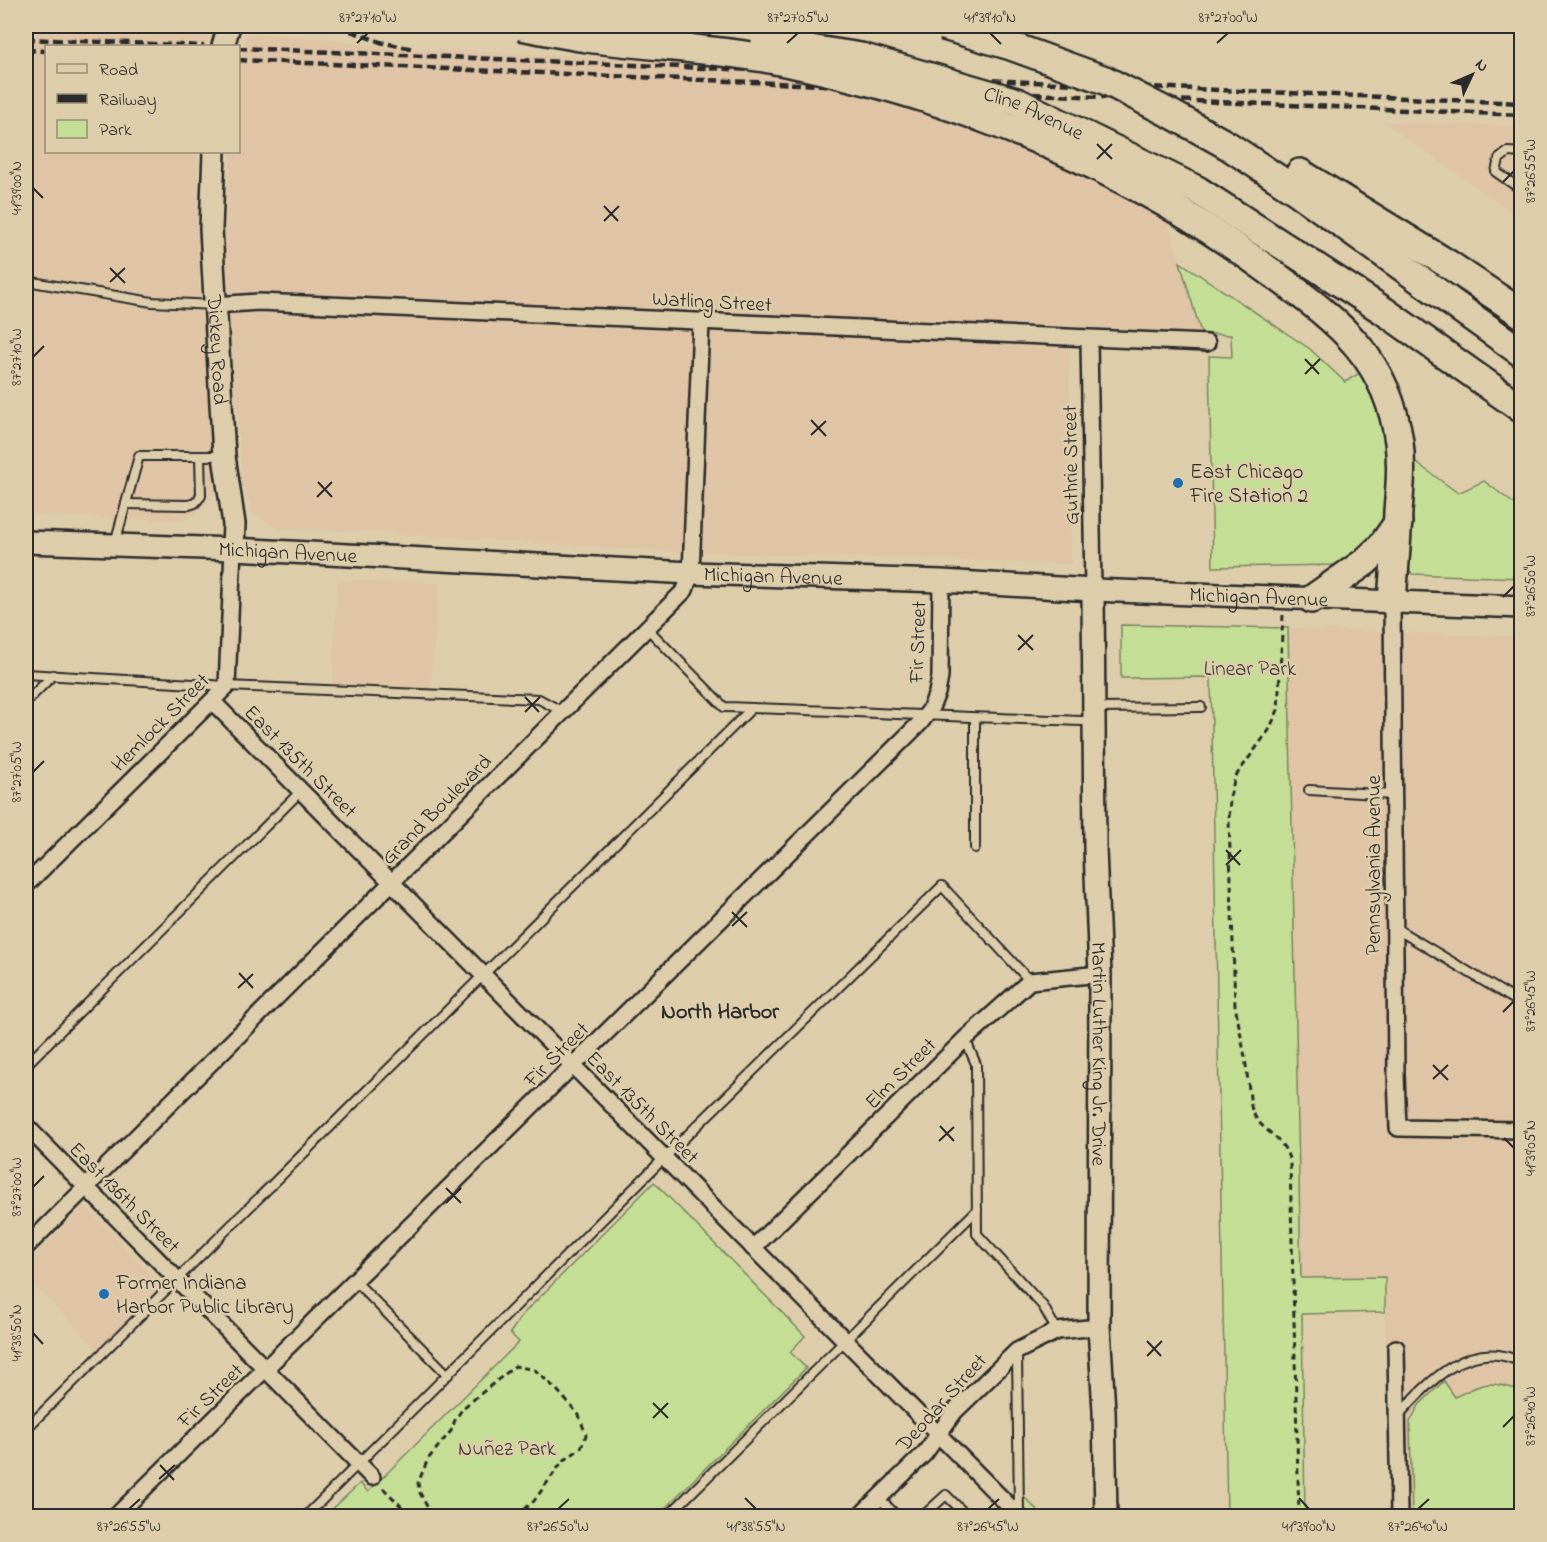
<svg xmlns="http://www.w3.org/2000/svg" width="1547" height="1542" viewBox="0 0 1547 1542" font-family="'Indie Flower',sans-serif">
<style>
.built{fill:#dfc4a6}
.green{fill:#c5de95;stroke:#788460;stroke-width:1.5}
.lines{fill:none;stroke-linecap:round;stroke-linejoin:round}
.lane-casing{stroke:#2b2b2b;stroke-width:12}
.street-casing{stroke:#2b2b2b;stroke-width:20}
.secondary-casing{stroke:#2b2b2b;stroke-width:26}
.highway-casing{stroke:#2b2b2b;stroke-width:32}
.path{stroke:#2b2b2b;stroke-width:3;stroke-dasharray:6 4.5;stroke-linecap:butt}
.lane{stroke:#decdaa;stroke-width:8}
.street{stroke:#decdaa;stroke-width:15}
.secondary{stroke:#decdaa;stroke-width:21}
.highway{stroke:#decdaa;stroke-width:27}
.rail{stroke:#2b2b2b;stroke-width:4.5;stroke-dasharray:9 4.5;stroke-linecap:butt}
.highway-bridge-casing{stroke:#2b2b2b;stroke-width:32;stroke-linecap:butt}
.highway-bridge{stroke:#decdaa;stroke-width:27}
.ticks{fill:none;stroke:#2b2b2b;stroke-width:2}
.poi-dot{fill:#1f6fb2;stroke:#decdaa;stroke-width:2}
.labels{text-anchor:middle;stroke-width:5;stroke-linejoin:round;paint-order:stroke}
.street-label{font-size:21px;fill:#2b2b2b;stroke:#decdaa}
.poi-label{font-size:21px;fill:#2b2b2b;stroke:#decdaa;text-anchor:start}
.park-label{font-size:21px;fill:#3a3d36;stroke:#decdaa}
.neighbourhood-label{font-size:22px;font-weight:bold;fill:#2b2b2b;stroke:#decdaa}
.neatline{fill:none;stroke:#2b2b2b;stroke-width:2}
.ticks-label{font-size:15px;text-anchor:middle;fill:#2b2b2b}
</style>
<rect width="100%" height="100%" fill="#decdaa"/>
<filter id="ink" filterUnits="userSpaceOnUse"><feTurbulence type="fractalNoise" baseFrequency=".0167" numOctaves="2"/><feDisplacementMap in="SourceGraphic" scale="12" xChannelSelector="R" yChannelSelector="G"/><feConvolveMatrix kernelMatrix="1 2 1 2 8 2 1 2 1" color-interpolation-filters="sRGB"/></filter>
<g filter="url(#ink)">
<g class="built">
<polygon points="26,26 101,26 209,30 207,46 46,46 46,152 197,152 199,286 215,493 202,509 183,521 26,515"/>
<polygon points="246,33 318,38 390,48 611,57 689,63 788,77 906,108 971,129 1043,158 1105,186 1167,219 1201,333 1069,326 1071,564 659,551 319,529 277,529 253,512 243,486 226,285 225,242 231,152 238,152 239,67"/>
<polygon points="1382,121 1521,126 1521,219 1501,205"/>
<polygon points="337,580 439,583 430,694 332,690"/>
<polygon points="1288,628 1521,637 1521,1516 1389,1516 1385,1277 1301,1279"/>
<polygon points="84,1205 166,1290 102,1354 26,1277 26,1264"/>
</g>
<g class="green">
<polygon points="1180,262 1310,349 1345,382 1361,372 1373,396 1387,442 1387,501 1381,528 1363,550 1335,565 1213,567 1209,356 1232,357 1231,335 1201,333"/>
<polygon points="1407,456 1458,493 1484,481 1521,509 1521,578 1412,574 1405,563"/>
<polygon points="1121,625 1288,628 1301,1278 1385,1277 1385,1312 1302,1314 1305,1516 1227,1516 1211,677 1121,678"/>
<polygon points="654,1182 805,1336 790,1352 806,1368 657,1516 325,1516 360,1483 368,1492 519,1342 510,1333 523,1314"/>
<path d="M1444,1381L1455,1397C1484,1382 1490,1380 1521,1391V1516H1412L1410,1422L1419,1405Z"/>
<polygon points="1023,1496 1043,1516 1022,1516"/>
</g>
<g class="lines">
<defs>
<g id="lane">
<polyline points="1522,153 1508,152 1499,159 1496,172 1522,190"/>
<polyline points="26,281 152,302 214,305"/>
<polyline points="126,504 189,505 195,503 201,496 200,456"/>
<polyline points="115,543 139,456 223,456"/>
<path d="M647,628L724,707C846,711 969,718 1091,721"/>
<polyline points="26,674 227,686 539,699 563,712"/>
<polyline points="26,702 53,675"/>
<polyline points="1095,708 1201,707"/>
<polyline points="975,718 975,848"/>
<polyline points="1309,790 1394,795"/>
<polyline points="1395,928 1522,1004"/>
<polyline points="965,1039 976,1064 977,1234 1043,1306 1057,1331"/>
<polyline points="26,1065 301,791"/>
<polyline points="355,1281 448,1375"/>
<polyline points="1017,1352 1019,1514"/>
<path d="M1398,1416C1428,1382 1472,1335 1522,1363"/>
<polyline points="26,1429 752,708"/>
<polyline points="879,1498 897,1516"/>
<polyline points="306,1516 664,1158 942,886 1030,981"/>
<polyline points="668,1516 977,1210"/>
<polyline points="923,1516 946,1495 967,1516"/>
</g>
<g id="street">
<polyline points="215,305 259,302 1207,343"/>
<polyline points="1089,339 1093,590"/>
<polyline points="1392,602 1396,1075 1398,1128 1522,1130"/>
<polyline points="212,701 1019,1516"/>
<polyline points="26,885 227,686 233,549"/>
<polyline points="26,1126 372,1477"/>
<polyline points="26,1247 685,590 691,573 701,322"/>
<polyline points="753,1248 965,1039 1030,981 1100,974"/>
<polyline points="1396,1348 1399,1516"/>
<polyline points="116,1516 920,723 930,710 937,693 940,677 941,581"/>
<polyline points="860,1516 925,1453 955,1411 1017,1351 1057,1331 1099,1327"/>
</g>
<g id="secondary">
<polyline points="223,46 229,26"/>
<path id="s1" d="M214,152L211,229L224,456L234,524L233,549"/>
<path id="s2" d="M26,542L233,549L691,573L941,581L1093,590L1522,607"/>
<path id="s3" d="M1093,590L1095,849L1100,974L1099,1327L1104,1411L1106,1516"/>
</g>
<g id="highway">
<polyline points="1227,145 1298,192 1522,353"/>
<polyline points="1300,173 1448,264 1522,314"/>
<polyline points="1197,190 1384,311 1522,409"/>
<path d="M1184,214C1217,234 1248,255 1279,278C1341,324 1388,360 1399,442C1402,465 1400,488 1398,511C1397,541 1394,572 1392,602"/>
<polyline points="1312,599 1365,562 1381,547 1398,523"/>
</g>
</defs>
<use href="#lane" class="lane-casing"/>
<use href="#street" class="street-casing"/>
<use href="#secondary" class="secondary-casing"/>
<use href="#highway" class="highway-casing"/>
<g class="path">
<path d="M1283,615L1278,710L1269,730L1235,777L1230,797L1229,820L1235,1005L1245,1057L1251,1106C1257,1133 1284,1132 1290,1163L1299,1516"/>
<polyline points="383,1488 411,1516"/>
<polyline points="432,1516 420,1493 418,1483 428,1459 451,1431 455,1420 463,1408 515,1366 535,1370 557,1390 579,1415 586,1435 581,1448 562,1462 534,1501 517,1516"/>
</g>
<use href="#lane" class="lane"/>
<use href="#street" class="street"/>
<use href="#secondary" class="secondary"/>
<use href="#highway" class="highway"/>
<g class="rail">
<polyline points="338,26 380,42 413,49"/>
<polyline points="26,39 204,46"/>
<polyline points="238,48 1522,103"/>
<polyline points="26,50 46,51"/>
<polyline points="238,60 1522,115"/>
</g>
<defs>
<g id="highway-bridge">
<path d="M520,26C543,30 565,35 587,38C646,46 706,48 764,58C910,85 1056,137 1184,214"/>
<polyline points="944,26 1011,46 1105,80 1173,115 1227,145"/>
<path id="s4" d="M765,42L861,57L1017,102L1197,190"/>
</g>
</defs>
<use href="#highway-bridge" class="highway-bridge-casing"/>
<use href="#highway-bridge" class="highway-bridge"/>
</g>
</g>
<path class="ticks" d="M990,33L1001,44M357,43L368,33M787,43L798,33M1217,43L1228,33M1097,144L1112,159M1097,159L1112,144M1503,182L1514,171M33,188L43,198M604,206L618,221M604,221L619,206M110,268L125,283M110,282L125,268M33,357L44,346M1305,359L1319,374M1305,374L1320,359M811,420L826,436M811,435L826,421M318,482L332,497M317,497L332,482M1503,597L1514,586M1018,635L1033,650M1018,650L1033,635M525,697L539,712M525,712L540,697M33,772L44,761M1226,850L1240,865M1226,865L1241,850M732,912L747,927M732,926L747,912M239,973L253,988M238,988L253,974M1503,1012L1514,1001M1433,1065L1448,1080M1433,1079L1448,1065M940,1126L954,1141M1504,1138L1514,1148M939,1141L954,1127M33,1187L44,1176M446,1188L461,1203M446,1203L461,1188M33,1333L43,1344M1147,1341L1161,1356M1147,1356L1162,1341M653,1403L668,1418M653,1418L668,1403M1503,1427L1514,1416M160,1465L174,1480M159,1479L175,1465M745,1498L756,1509M1299,1498L1309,1509M129,1509L140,1499M558,1509L569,1499M988,1509L999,1499M1418,1509L1429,1499"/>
<g class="poi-dot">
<circle cx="1178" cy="483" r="6"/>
<circle cx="104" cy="1294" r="6"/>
</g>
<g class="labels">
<g class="street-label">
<text dy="7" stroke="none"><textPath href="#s4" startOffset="279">Cline Avenue</textPath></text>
<text transform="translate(712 301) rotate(3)" y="7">Watling Street</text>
<text dy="7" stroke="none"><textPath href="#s1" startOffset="198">Dickey Road</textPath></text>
<text transform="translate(1070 465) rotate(-91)" y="7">Guthrie Street</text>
<text dy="7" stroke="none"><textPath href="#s2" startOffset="262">Michigan Avenue</textPath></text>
<text dy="7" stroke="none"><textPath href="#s2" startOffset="748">Michigan Avenue</textPath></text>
<text dy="7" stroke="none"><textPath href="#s2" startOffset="1234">Michigan Avenue</textPath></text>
<text transform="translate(917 642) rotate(-88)" y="7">Fir Street</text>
<text transform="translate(160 722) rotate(-45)" y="7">Hemlock Street</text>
<text transform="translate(301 761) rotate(45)" y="7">East 135th Street</text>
<text transform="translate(436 809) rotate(-45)" y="7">Grand Boulevard</text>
<text transform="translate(1373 865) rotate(-90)" y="7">Pennsylvania Avenue</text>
<text dy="7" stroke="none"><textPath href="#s3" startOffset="464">Martin Luther King Jr. Drive</textPath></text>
<text transform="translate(556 1054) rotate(-45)" y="7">Fir Street</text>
<text transform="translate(900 1073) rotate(-45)" y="7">Elm Street</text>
<text transform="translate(643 1107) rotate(45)" y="7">East 135th Street</text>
<text transform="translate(125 1197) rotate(45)" y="7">East 136th Street</text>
<text transform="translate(210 1395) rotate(-44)" y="7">Fir Street</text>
<text transform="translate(941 1402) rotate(-48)" y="7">Deodar Street</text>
</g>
<g class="poi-label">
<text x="1190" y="478">East Chicago<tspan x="1190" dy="24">Fire Station 2</tspan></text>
<text x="116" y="1289">Former Indiana<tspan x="116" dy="24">Harbor Public Library</tspan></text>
</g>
<g class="park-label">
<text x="1250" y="675">Linear Park</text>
<text x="507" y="1455">Nuñez Park</text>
</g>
<g class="neighbourhood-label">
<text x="720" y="1018">North Harbor</text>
</g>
</g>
<rect width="1547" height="1542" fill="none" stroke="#decdaa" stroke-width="66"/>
<rect x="45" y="45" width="195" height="108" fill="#decdaa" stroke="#968c77" stroke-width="1.5"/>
<rect x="57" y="64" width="30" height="9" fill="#decdaa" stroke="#968c77" stroke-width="1.5"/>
<text x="99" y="75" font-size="18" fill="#2b2b2b">Road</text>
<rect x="57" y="94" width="30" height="9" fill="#2b2b2b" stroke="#968c77" stroke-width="1.5"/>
<text x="99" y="105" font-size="18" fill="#2b2b2b">Railway</text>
<rect x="57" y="120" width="30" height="18" fill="#c5de95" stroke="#968c77" stroke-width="1.5"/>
<text x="99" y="135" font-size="18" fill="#2b2b2b">Park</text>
<g transform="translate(1472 75) rotate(46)" stroke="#decdaa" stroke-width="4.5" paint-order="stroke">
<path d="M0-4.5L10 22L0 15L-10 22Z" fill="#2b2b2b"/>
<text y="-9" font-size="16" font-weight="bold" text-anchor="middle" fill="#2b2b2b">N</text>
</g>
<rect x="33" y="33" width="1481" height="1476" class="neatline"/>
<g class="ticks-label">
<text x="368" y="22">87°27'10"W</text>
<text x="798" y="22">87°27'05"W</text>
<text x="990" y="22">41°39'10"N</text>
<text x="1228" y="22">87°27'00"W</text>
<text transform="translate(1530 171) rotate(-90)" y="5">87°26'55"W</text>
<text transform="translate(16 188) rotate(-90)" y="5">41°39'00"N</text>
<text transform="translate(16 357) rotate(-90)" y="5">87°27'10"W</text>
<text transform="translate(1530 586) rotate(-90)" y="5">87°26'50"W</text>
<text transform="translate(16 772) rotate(-90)" y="5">87°27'05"W</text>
<text transform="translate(1530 1001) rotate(-90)" y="5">87°26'45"W</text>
<text transform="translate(1530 1148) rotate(-90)" y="5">41°39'05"N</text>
<text transform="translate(16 1187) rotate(-90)" y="5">87°27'00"W</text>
<text transform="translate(16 1333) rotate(-90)" y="5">41°38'50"N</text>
<text transform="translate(1530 1416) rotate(-90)" y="5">87°26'40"W</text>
<text x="129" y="1531">87°26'55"W</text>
<text x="558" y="1531">87°26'50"W</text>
<text x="756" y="1531">41°38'55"N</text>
<text x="988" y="1531">87°26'45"W</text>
<text x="1309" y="1531">41°39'00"N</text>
<text x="1418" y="1531">87°26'40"W</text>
</g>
</svg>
